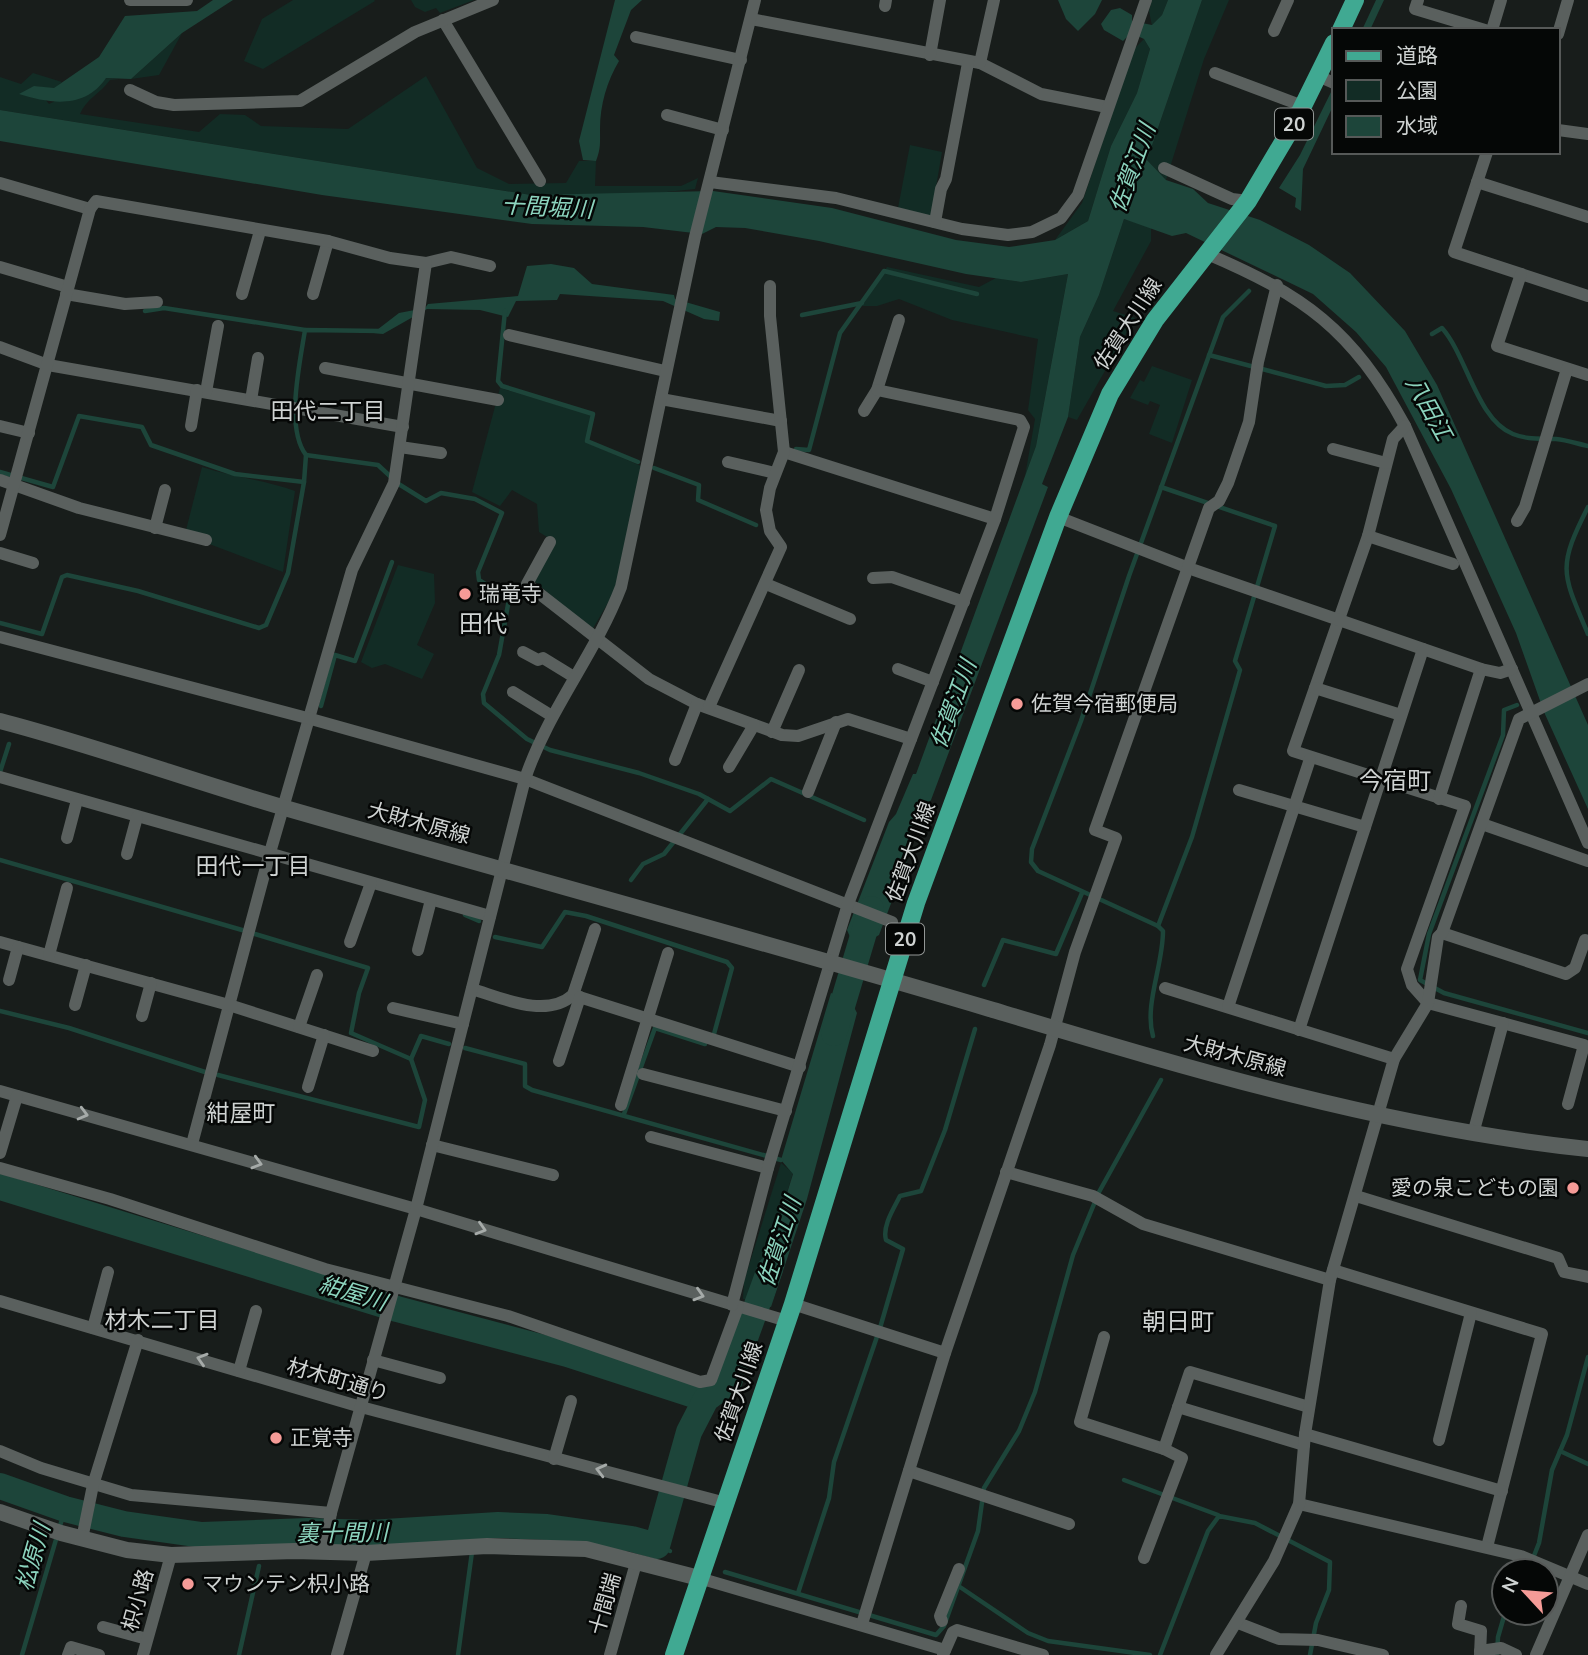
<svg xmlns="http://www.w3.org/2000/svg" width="1588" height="1655" viewBox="0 0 1588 1655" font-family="'Nunito Sans','Noto Sans JP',sans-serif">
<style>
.green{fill:#122c25}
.water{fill:#1d453a}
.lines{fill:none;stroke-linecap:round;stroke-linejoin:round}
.stream{stroke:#1d453a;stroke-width:4.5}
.river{stroke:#1d453a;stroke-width:26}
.minor{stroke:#5a605e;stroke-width:12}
.tertiary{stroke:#5a605e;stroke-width:16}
.primary{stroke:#40a992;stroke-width:18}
.oneway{stroke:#a6aba9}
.poi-dot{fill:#f59b97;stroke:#050706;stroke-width:2.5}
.labels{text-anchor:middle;stroke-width:5;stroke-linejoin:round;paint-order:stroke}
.shield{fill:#050706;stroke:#929695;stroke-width:2}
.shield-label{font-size:19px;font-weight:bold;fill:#cfd3d2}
.street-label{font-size:21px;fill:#cfd3d2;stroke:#050706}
.poi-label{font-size:21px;fill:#cfd3d2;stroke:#050706;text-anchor:start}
.water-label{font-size:23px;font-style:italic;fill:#8cd4be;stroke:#050706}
.neighbourhood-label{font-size:23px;fill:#cfd3d2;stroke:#050706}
.quarter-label{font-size:24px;fill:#cfd3d2;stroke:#050706}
</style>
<rect width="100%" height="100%" fill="#181d1b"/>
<g class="green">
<polygon points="293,0 374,0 375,1 263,69 244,61 262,19"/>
<polygon points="411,0 474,0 440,13 436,8 425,12 415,7"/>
<polygon points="1152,0 1168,0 1162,15 1152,26 1149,11"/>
<polygon points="1202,0 1229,0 1204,59 1166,180 1147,160"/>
<polygon points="182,33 159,75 131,79"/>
<polygon points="1144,39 1150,49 1137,93 1111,146 1088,221 1055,240 1082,203 1133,50"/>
<path d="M33,73L62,82L54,89L34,86L49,104L106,78L119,79L110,80C101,93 86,99 80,114L199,132L220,114L245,115L261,126L348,129L426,76L477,168L509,184L566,183L579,161H596L595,186H681L698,178L695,189L647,194L531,195L0,110V77L21,84Z"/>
<polygon points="910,145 942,152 931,216 898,208"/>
<polygon points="1124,219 1151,227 1151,241 1113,311 1135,318 1077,420 1068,417 1080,337 1099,295"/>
<polygon points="887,267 979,287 996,278 1021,282 1068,274 1036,446 1025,476 1035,419 1028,410 1038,339 952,320 899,299 877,306 862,306"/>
<polygon points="1152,366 1192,380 1172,443 1149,434 1160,405 1150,401 1148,405 1130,398 1140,380 1144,382"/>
<polygon points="500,388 591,415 586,442 641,466 615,591 592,630 534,581 555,542 539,532 537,504 512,490 500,506 472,492"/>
<path d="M202,467C233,477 264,480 295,491L283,572L212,545L184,538Z"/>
<polygon points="398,565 434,574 435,603 417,645 434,654 422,679 385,664 372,668 361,662"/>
<polygon points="781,1163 793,1173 756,1293 750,1301 743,1299 744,1281"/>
</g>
<g class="water">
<path d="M213,0H233L182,33L131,79L106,78C85,109 51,104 19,94L34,86L54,88L99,57L125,16L197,11Z"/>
<path d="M615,0H642L631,10L614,55L619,61C607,81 600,105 600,129C600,143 601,148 596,161L583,160L579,141Z"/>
<polygon points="1058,0 1102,0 1095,14 1078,31 1066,19"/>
<polygon points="1168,0 1202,0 1147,160 1166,180 1193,189 1208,203 1260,220 1309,245 1350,273 1405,331 1437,385 1588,725 1588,809 1544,712 1516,633 1451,489 1386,367 1356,332 1313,294 1186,233 1172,236 1124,219 1099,295 1080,337 1068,417 1042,484 1048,487 931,800 915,818 907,842 908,859 879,935 865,943 850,937 847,930 889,822 896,814 913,774 916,774 1036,446 1068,274 1021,282 966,274 819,241 745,228 716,227 702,234 643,227 532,224 322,195 0,141 0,110 531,195 713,191 832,208 956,240 1009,247 1055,240 1088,221 1111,146 1137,93 1150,49 1144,39 1131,33 1123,41 1104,30 1101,24 1111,10 1120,8 1132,15 1132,21 1152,25 1162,15"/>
<polygon points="1376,0 1384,0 1370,30 1362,30"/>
<polygon points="1334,86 1334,104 1303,169 1301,211 1295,207 1296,198 1279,188 1300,155"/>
<polygon points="551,264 574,268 592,284 674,295 675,299 720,312 719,321 704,319 663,301 560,294 557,300 516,301 508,317 480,310 427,309 383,334 373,333 399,313 425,308 428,304 518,296 527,266"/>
<polygon points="831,993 851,1001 857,1013 807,1199 771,1307 750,1301 756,1293 793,1174 781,1160"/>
</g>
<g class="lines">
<g class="stream">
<polyline points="145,311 164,308 305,330"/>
<polyline points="505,311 498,381 502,386 593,414 587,441 638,462"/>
<polyline points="802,315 862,303"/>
<path d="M1432,334L1442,328C1467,356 1477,420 1513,434C1528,440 1541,438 1556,439C1567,440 1578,444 1588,446"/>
<polyline points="1209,355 1326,386 1345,385 1359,377"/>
<polyline points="796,449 809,450 840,333 884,271 977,294"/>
<polyline points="306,455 378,465 391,477"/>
<polyline points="654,468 699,485 698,500 756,525"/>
<path d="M0,472L53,487L79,416L142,427L151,445L235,474L304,482L306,455C285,428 300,362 305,330L381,331"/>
<polyline points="397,483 426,501 441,493 475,499 502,513 478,572 479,580 509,599 499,655 483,694 484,703 527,739 550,750 639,773 699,794 730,811 771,779 864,820"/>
<path d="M1588,507C1557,568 1562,573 1588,634"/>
<polyline points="0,623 42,634 62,577 67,575 138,591 259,628 266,625 288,573 304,482"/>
<polyline points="1517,705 1504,710 1503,735 1429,934 1420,980 1444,993 1588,1033"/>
<polyline points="321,706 335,655 355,661 392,562"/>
<polyline points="0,772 9,744"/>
<polyline points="0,860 242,930"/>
<polyline points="631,880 643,864 664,854 708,799"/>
<polyline points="465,915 479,921"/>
<polyline points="1158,926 1192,837 1240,670 1235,661 1275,526 1161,487"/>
<polyline points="255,934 368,968 359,993 351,1033 411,1059"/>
<polyline points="495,937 542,947 565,912 586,916 727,962 732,968 714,1034"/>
<polyline points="984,985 1003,940 1056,954 1082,893"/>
<polyline points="0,1011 69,1028 205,1072"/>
<path d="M1153,1036C1144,1005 1163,966 1163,931L1158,926L1038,871L1031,862L1032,849L1081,721L1129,576L1223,317L1249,291"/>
<polyline points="465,1048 525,1064 525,1086 532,1090 781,1160"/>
<polyline points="218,1075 419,1127 425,1100 411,1059 421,1036 449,1044"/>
<polyline points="624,1114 655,1028 705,1044"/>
<polyline points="1560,1451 1588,1464"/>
<polyline points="1124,1480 1218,1515"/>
<polyline points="472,1528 472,1543"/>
<polyline points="657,1546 670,1551"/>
<polyline points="1528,1571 1539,1543 1552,1470 1567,1435 1588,1357"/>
<polyline points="725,1572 936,1635 944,1626 978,1531 984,1488 1019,1431 1035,1392 1073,1255 1099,1192 1161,1080"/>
<polyline points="960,1587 1028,1633 1048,1641 1150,1655"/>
<path d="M798,1593L829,1498L834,1462L880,1328L903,1249L886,1240C882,1226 894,1208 900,1196L921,1191L945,1130L975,1029"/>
<polyline points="22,1655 65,1509"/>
<polyline points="239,1655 259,1566"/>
<polyline points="458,1655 472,1552"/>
<polyline points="1160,1655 1208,1531 1219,1516 1255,1523 1330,1562 1329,1590 1316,1623 1310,1655"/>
<polyline points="1497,1655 1498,1637 1505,1613"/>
</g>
<g class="river">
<polyline points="834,1033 871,909"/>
<polyline points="0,1187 397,1309 567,1354 706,1399"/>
<polyline points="0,1486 65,1509 124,1524 202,1535 307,1531 369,1533 498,1525 547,1527 632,1539 657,1546 689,1432 706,1399 729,1382 770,1269"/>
</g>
<g class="minor">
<polyline points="130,0 187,0"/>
<polyline points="1418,0 1415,9 1485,30"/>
<polyline points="885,6 886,0"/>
<polyline points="751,19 980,63 1041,94 1107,107"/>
<polyline points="443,20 540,181"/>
<polyline points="1492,30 1501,0"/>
<polyline points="1274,31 1288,0"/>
<polyline points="1558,34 1568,0"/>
<polyline points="636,37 741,60"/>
<polyline points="930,55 940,0"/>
<polyline points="980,63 994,0"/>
<polyline points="1215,73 1303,106"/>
<polyline points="1318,76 1334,83"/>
<polyline points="130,90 156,102 174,105 300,101 415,32 493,0"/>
<polyline points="667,115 723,130"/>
<polyline points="1558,130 1588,134"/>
<polyline points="1487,152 1454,252 1588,296"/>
<polyline points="1164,168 1232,199 1248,201"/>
<polyline points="710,182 836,198 962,229 1008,235 1032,232 1061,218 1078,195 1146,0"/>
<polyline points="1477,182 1588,217"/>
<polyline points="0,183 90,209"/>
<polyline points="935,222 941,189 946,179 968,63"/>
<path d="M1205,253C1304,295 1352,329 1405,426L1588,843"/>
<polyline points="426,263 451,257 490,266"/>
<polyline points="0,267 68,287"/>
<polyline points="1521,274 1497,346 1588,375"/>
<polyline points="66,294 125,304 157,302"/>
<polyline points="242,294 260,231"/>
<polyline points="313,294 328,241"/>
<polyline points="509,335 665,371"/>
<polyline points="0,347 48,365 403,427"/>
<polyline points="325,368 498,400"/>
<polyline points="206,392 218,326"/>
<polyline points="661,399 781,421"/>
<polyline points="251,400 258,358"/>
<polyline points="864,411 877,390 899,320"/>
<polyline points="0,426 29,433"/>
<polyline points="191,426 197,390"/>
<polyline points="1405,426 1393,439 1368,536 1293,751 1465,806 1407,969 1412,985 1428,1003 1584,1045 1568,1104"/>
<polyline points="400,447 441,453"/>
<polyline points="1333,449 1386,463"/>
<polyline points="784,452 995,519"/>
<polyline points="728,462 775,473"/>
<polyline points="0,480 79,508 206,540"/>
<polyline points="1058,517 1194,570 1481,669 1500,673 1512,669"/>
<polyline points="1517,521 1525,507 1567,369"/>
<polyline points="155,528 165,490"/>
<polyline points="0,535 90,209 96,201 328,241 390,258 426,263 394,483 352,570 269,856 192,1144"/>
<polyline points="1368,536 1453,564"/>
<polyline points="550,542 527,584 649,679 697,704 782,735 798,736 848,719 911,739"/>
<polyline points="0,553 33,563"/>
<polyline points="873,578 892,577 964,602"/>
<polyline points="766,584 850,619"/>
<polyline points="0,637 311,719 525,779 892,922"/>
<polyline points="523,652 538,660 543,658 574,677"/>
<polyline points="898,669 933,682"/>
<polyline points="1315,688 1401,715"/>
<polyline points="513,692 552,716"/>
<polyline points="709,707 781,547 770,531 766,510 770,488 784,452 770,316 770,286"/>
<polyline points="772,732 799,670"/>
<polyline points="675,760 697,704"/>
<polyline points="729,767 754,725"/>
<polyline points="0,777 490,916"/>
<polyline points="1239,790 1365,827"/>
<polyline points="808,792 836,722"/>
<polyline points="1439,799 1481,669"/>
<polyline points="1482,824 1588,861"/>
<polyline points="67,838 77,800"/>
<polyline points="127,854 137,817"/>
<polyline points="1442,933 1566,974 1575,968 1585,940 1588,941"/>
<polyline points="0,942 229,1005 373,1051"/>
<polyline points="350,942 371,883"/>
<polyline points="418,950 431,900"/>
<polyline points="49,955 67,888"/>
<polyline points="9,980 18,947"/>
<polyline points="1165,988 1394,1059"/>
<path d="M472,989C502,998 546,1019 573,995L800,1067"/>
<polyline points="573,995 595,929"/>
<polyline points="75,1005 86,965"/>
<polyline points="1228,1007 1310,759"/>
<polyline points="393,1008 463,1024"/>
<polyline points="142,1016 151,983"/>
<polyline points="299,1027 317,975"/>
<polyline points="1299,1030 1423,649"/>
<polyline points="559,1061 580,997"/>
<polyline points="643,1074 786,1111"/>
<polyline points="308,1087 324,1035"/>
<polyline points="0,1091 416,1209 787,1321"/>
<polyline points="621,1105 668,953"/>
<polyline points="1473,1134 1503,1023"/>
<polyline points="651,1137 768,1168"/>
<polyline points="432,1145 553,1175"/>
<polyline points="0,1153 17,1096"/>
<polyline points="0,1168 110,1199 325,1269 508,1316 700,1382 711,1380 738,1307"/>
<polyline points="1006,1172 1093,1196 1143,1224 1330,1280"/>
<polyline points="1356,1196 1558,1258 1564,1272 1588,1277"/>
<polyline points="1333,1270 1542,1334 1487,1547"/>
<polyline points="0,1301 361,1407 726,1503"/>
<polyline points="793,1304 945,1353"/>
<polyline points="732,1305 768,1168 848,904 995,519 1024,427 1020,420 877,390"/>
<polyline points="93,1328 108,1272"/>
<polyline points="1104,1337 1080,1422 1164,1449 1182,1458 1144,1558"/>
<polyline points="373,1360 440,1378"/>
<polyline points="239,1371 256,1311"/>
<polyline points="1178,1407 1304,1445"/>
<polyline points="1305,1434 1502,1491"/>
<polyline points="1439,1440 1471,1313"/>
<polyline points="1164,1449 1190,1372 1309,1407"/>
<polyline points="0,1451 41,1468 131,1495 331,1513"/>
<polyline points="554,1459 571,1401"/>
<polyline points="909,1471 1069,1524"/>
<polyline points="1299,1504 1521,1556 1588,1584"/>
<polyline points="82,1539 93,1485 138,1340"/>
<path d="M324,1552L331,1513L416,1209L525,779C548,710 595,655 621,587L695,237L755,0"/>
<polyline points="699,1578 945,1650"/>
<polyline points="1461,1606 1458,1624 1481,1631 1480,1655"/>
<polyline points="942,1621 940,1616 959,1569"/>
<polyline points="1238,1623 1279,1639 1318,1640 1383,1655"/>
<polyline points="862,1624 945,1353 1050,1045 1075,952 1116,838 1095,830 1209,508 1219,501 1228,483 1249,422 1258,362 1277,285"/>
<polyline points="103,1627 147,1639"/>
<polyline points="1480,1651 1501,1648 1516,1655"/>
<polyline points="68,1655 71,1647 99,1655"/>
<polyline points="143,1655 171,1555"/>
<polyline points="337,1655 366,1553"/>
<polyline points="610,1655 636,1563"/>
<polyline points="943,1655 953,1632 957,1630 1043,1655"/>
<polyline points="1216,1655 1274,1561 1299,1504 1305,1434 1330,1280 1394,1059 1428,1003 1438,937 1442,933 1519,719 1588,684"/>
<polyline points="1536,1655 1588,1535"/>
</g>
<g class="tertiary">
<path d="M0,721C96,746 189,780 285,808C521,876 758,940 993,1010C1187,1068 1385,1128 1588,1149"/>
<polyline points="0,1512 61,1533 127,1550 171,1555 295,1551 366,1553 487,1546 586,1549 699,1578"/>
</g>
<g class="primary">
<polyline points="1341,30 1355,0"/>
<polyline points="674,1655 793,1304 916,903 1058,517 1110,394 1155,320 1248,201 1295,122 1334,43"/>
</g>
</g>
<defs><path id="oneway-chevron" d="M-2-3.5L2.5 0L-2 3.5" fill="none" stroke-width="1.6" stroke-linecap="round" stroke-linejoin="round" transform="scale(1.75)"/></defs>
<g class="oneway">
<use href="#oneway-chevron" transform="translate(83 1114) rotate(15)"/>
<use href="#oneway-chevron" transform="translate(257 1163) rotate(16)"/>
<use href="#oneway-chevron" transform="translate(481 1229) rotate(17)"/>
<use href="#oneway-chevron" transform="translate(699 1295) rotate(17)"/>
<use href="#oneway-chevron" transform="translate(202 1359) rotate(-163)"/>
<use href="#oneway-chevron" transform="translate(601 1470) rotate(-166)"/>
</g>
<g class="poi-dot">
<circle cx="465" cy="594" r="7"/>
<circle cx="1017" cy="704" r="7"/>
<circle cx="1573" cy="1188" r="7"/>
<circle cx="276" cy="1438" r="7"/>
<circle cx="188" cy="1584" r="7"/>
</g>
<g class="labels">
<g class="shield">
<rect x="1275" y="108.5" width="38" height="31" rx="5"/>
<rect x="886" y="923.5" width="38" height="31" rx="5"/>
</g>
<g class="shield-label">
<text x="1294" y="131">20</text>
<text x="905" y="946">20</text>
</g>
<g class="street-label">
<text transform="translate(1128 324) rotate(-57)" y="7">佐賀大川線</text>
<text transform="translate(419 823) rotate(15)" y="7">大財木原線</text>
<text transform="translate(911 852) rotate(-70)" y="7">佐賀大川線</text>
<text transform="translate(1235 1056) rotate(15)" y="7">大財木原線</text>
<text transform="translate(338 1380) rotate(16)" y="7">材木町通り</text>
<text transform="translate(739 1392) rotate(-71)" y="7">佐賀大川線</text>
<text transform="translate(138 1600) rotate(-74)" y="7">枳小路</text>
<text transform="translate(605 1604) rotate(-74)" y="7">十間端</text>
</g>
<g class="poi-label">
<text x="479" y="601">瑞竜寺</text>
<text x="1031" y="711">佐賀今宿郵便局</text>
<text x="1559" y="1195" text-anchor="end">愛の泉こどもの園</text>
<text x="290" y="1445">正覚寺</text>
<text x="202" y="1591">マウンテン枳小路</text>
</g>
<g class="water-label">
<text transform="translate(1132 168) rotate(-70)" y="8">佐賀江川</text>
<text transform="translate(547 207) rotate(3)" y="8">十間堀川</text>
<text transform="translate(1429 408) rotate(61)" y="8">八田江</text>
<text transform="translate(953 704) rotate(-70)" y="8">佐賀江川</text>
<text transform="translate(779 1242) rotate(-72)" y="8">佐賀江川</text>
<text transform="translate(353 1293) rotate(17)" y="8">紺屋川</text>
<text transform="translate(342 1533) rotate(-1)" y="8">裏十間川</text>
<text transform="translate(33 1557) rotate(-74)" y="8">松原川</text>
</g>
<g class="neighbourhood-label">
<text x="328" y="419">田代二丁目</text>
<text x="253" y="874">田代一丁目</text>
<text x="241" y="1121">紺屋町</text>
<text x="162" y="1328">材木二丁目</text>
</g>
<g class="quarter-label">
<text x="483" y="632">田代</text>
<text x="1395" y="789">今宿町</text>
<text x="1178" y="1330">朝日町</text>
</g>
</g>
<rect x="1332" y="28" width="228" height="126" fill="#050706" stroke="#565958" stroke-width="2"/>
<rect x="1346" y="51" width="35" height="10" fill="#40a992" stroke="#565958" stroke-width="2"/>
<text x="1396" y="63" font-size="21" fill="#cfd3d2">道路</text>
<rect x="1346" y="80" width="35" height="21" fill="#122c25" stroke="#565958" stroke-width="2"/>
<text x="1396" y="98" font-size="21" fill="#cfd3d2">公園</text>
<rect x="1346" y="116" width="35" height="21" fill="#1d453a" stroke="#565958" stroke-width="2"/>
<text x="1396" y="133" font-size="21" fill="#cfd3d2">水域</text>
<g transform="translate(1525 1592) rotate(296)"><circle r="33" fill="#050706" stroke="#565958" stroke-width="2"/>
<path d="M0-5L12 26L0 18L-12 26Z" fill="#f59b97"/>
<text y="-10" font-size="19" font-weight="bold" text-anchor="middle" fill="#cfd3d2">N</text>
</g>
</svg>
